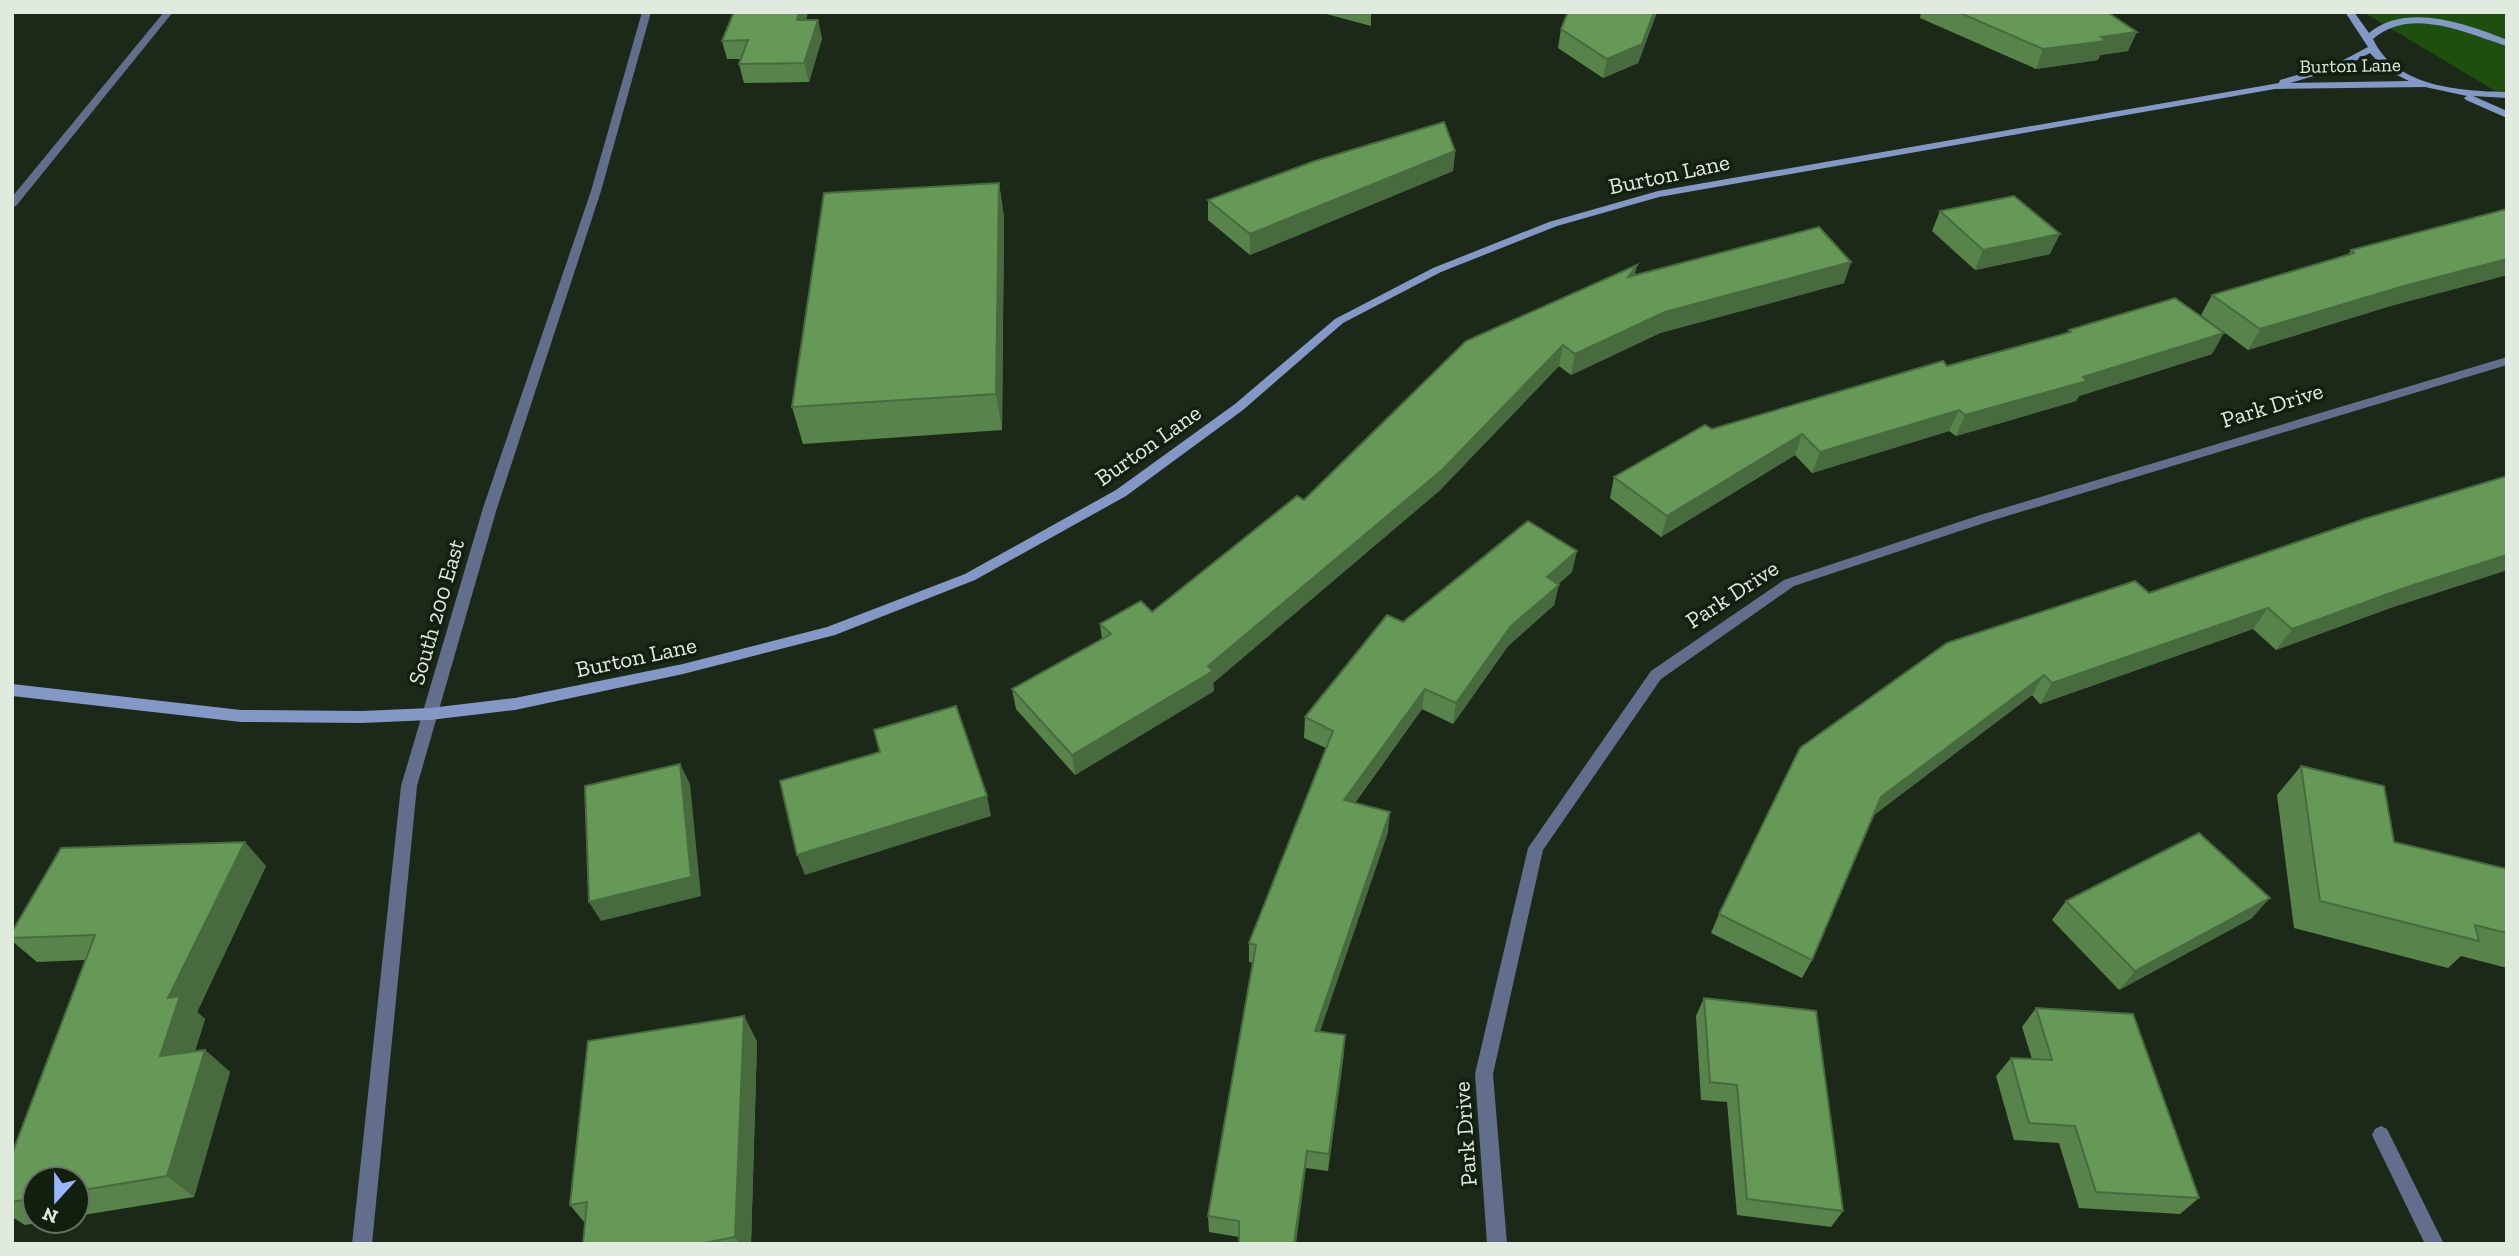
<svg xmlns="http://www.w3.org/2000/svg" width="2519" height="1256" viewBox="0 0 2519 1256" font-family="'Zilla Slab',serif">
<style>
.green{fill:#1f4f0e}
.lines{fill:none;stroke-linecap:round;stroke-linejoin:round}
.street{fill:#626e8c;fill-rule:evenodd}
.secondary{fill:#8498c7;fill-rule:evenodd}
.wall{fill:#58844c}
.shaded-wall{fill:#476b3e}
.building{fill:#669958;stroke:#476b3e;stroke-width:2}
.labels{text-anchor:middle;stroke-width:7;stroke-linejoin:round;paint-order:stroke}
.far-street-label{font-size:19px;fill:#e1eadf;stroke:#121f0f}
.street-label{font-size:23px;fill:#e1eadf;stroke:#121f0f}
</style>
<rect width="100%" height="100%" fill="#1c2918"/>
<polygon class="green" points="2363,12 2507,12 2507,97 2492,89"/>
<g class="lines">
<g class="street">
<polygon points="164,12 173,12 16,206 12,207 12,197"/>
<polygon points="642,12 651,12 601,191 497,508 417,786 372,1244 352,1244 401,786 483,508 591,191"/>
<polygon points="2507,357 2507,365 1987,522 1794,586 1661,679 1543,850 1493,1074 1507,1244 1487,1244 1475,1074 1528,848 1651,671 1784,580 1977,516"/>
<polygon points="2381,1126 2387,1129 2444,1244 2425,1244 2372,1135 2375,1129"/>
</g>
<path class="secondary" d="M2345,12H2354L2369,33C2406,2 2467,24 2507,40V46C2465,33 2411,6 2373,39C2395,87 2460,91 2507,92V98L2473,96L2507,111V118L2466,100L2464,98L2467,96L2425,87L2275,89L1659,197L1557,226L1441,272L1343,323L1243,410L1126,496L975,580L835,635L683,674L515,710L430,720L362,723L241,722L12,696V684L241,710L362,711L430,708L515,698L683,664L827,627L965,574L1116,490L1235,404L1335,319L1433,268L1549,222L1658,191L2279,83L2280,80L2338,63L2368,47ZM2370,53L2385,69L2409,81L2290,83L2344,67Z"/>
</g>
<g class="wall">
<polygon points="732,12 808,12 806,20 822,38 809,82 744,83 739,64 741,59 727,59 722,41 732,15"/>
<polygon points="1319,12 1371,12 1371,26"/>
<polygon points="1568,12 1657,12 1638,63 1603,78 1558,48 1561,29"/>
<polygon points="1921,12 2107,12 2128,51 2100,55 2098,60 2036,69 1920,18"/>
<polygon points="1455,151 1453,171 1250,255 1208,220 1208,200"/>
<polygon points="999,183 1004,218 1002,430 803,444 792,407"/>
<polygon points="2507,209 2507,275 2390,306 2248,350 2201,315 2212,295 2348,255 2351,250"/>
<polygon points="1940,211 2050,254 1975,270 1932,231"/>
<polygon points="1851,262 1844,283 1660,333 1571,375 1559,366 1439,491 1213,683 1214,691 1075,775 1016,709 1012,689 1102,639 1100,624 1152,612 1304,500 1635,275"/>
<polygon points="2069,330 2212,354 2079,396 2076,401 1956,436 1949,431 1812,473 1795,455 1661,537 1610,498 1614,477 1712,429 2068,333"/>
<polygon points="2507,476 2507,570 2390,608 2276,650 2253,629 2040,704 2032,695 1874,815 1812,960 1802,978 1711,933 1719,914 2149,593"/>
<polygon points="1572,572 1558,584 1554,605 1508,646 1453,724 1422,709 1355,803 1388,832 1320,1031 1344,1053 1328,1171 1306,1168 1239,1237 1209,1232 1208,1216 1253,963 1249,962 1249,943 1326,748 1304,738 1305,717"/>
<polygon points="2301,766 2394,842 2507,869 2507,968 2461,956 2448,968 2294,928 2277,795"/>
<polygon points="266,866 197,1012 205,1019 195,1051 205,1050 230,1072 194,1197 77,1216 77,1179 35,1179 35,1221 49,1221 25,1225 12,1217 12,1154 85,960 37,962 12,941 12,932"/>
<polygon points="2066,901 2252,918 2119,990 2052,920"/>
<polygon points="1704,998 1843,1211 1831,1227 1737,1215 1727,1102 1701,1100 1696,1016"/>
<polygon points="2036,1008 2199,1198 2180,1214 2079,1208 2059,1143 2014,1140 1996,1076 2011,1058 2032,1059 2022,1027"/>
<polygon points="744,1016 757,1042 751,1244 583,1244 585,1223 570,1205"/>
</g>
<g class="shaded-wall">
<polygon points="799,12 808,12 801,38 797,20"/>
<polygon points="1654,12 1657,12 1638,63 1603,78 1607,59"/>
<polygon points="818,20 822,38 809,82 804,63"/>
<polygon points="2137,32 2128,51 2100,55 2098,60 2036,69 2043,49 2101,37"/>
<polygon points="1455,151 1453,171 1250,255 1250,234"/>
<polygon points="999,183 1004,218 1002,430 996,394"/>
<polygon points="2060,234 2050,254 1975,270 1983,250"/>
<polygon points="2507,259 2507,275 2390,306 2248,350 2260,329 2404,286"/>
<polygon points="1851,262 1844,283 1660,333 1571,375 1575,354 1665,312"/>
<polygon points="1637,265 1633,285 1628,277"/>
<polygon points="2224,333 2212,354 2079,396 2076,401 1956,436 1965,415"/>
<polygon points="1563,345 1559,366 1439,491 1213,683 1214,691 1075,775 1072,755 1208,666"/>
<polygon points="1959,410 1949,431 1812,473 1820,452"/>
<polygon points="1802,434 1795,455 1661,537 1667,516"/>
<polygon points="1577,551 1572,572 1543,598 1547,577"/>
<polygon points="2507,555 2507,570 2390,608 2276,650 2292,629 2407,587"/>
<polygon points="1559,585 1554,605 1508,646 1453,724 1456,703 1511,626"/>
<polygon points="2268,608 2253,629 2040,704 2052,683"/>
<polygon points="2044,675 2032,695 1871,817 1881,797"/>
<polygon points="1425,689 1422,709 1342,820 1344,800"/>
<polygon points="680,764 690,784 701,896 601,921 589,902"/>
<polygon points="987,796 991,816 805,875 797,855"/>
<polygon points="1390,812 1388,832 1314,1049 1315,1031"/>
<polygon points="245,842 266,866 197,1012 205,1019 186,1078 160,1056 168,998"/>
<polygon points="2270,898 2252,918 2119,990 2135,971"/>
<polygon points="744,1016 757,1042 751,1244 739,1244 735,1237"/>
<polygon points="1345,1035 1344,1053 1328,1171 1329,1154"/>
<polygon points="205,1050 230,1072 194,1197 167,1176"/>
<polygon points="1307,1151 1306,1168 1296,1244 1294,1244"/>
</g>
<g class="building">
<polygon points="734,12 799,12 797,20 818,20 804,63 739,64 748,40 722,41"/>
<polygon points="1568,12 1654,12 1642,44 1607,59 1561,29"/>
<polygon points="1958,12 2107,12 2137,32 2101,37 2106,41 2043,49"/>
<polygon points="1444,122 1455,151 1250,234 1208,200 1315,161"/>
<polygon points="999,183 996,394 792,407 824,193"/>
<polygon points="2014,196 2060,234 1983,250 1940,211"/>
<polygon points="2507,209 2507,259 2404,286 2260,329 2212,295 2354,253 2351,250"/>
<polygon points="1819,227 1851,262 1665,312 1575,354 1563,345 1442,470 1208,666 1213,671 1072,755 1012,689 1111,634 1100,624 1141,601 1152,612 1297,496 1304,500 1466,341 1637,265 1628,277"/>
<polygon points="2175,298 2224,333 2083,377 2087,381 1965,415 1959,410 1820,452 1802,434 1667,516 1614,477 1705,425 1712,429 1943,361 1947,366 2071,332 2069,330"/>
<polygon points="2507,476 2507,555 2407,587 2292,629 2268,608 2052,683 2044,675 1881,797 1812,960 1719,914 1800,748 1947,643 2135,581 2149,593 2364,519"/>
<polygon points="1528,521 1577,551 1547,577 1559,585 1511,626 1456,703 1425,689 1344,800 1390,812 1315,1031 1345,1035 1329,1154 1307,1151 1294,1244 1239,1244 1239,1221 1208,1216 1256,945 1249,943 1333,731 1305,717 1387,615 1403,622"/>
<polygon points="956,706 987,796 797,855 780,781 880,752 874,730"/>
<polygon points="680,764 691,877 589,902 585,786"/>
<polygon points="2301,766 2384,786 2394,842 2507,869 2507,933 2475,925 2479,941 2320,901"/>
<polygon points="2199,833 2270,898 2135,971 2066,901"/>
<polygon points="245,842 168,998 180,996 160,1056 205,1050 167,1176 77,1191 77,1179 35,1179 35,1198 12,1202 12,1154 95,935 12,938 12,932 61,848"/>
<polygon points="1704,998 1816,1011 1843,1211 1747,1199 1737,1085 1710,1082"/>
<polygon points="2036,1008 2133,1014 2199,1198 2096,1192 2075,1126 2029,1123 2011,1058 2052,1060"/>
<polygon points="744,1016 735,1237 699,1244 583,1244 587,1202 570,1205 588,1041"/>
</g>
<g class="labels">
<g class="far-street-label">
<text transform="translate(2350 65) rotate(-1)" y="7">Burton Lane</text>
</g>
<g class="street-label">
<text transform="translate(1669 174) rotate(-12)" y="8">Burton Lane</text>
<text transform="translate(2272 405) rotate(-17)" y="8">Park Drive</text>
<text transform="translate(1148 445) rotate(-35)" y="8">Burton Lane</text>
<text transform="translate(1732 594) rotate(-33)" y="8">Park Drive</text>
<text transform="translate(436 612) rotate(-74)" y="8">South 200 East</text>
<text transform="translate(636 657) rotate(-12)" y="8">Burton Lane</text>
<text transform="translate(1465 1134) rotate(-94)" y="8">Park Drive</text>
</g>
</g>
<rect width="2519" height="1256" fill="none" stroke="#e1eadf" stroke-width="28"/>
<g transform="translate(56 1200) rotate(201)"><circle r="33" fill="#121f0f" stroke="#657062" stroke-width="2"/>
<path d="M0-5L12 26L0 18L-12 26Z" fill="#98b5fd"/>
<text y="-10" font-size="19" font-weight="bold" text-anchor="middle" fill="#e1eadf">N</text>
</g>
</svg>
